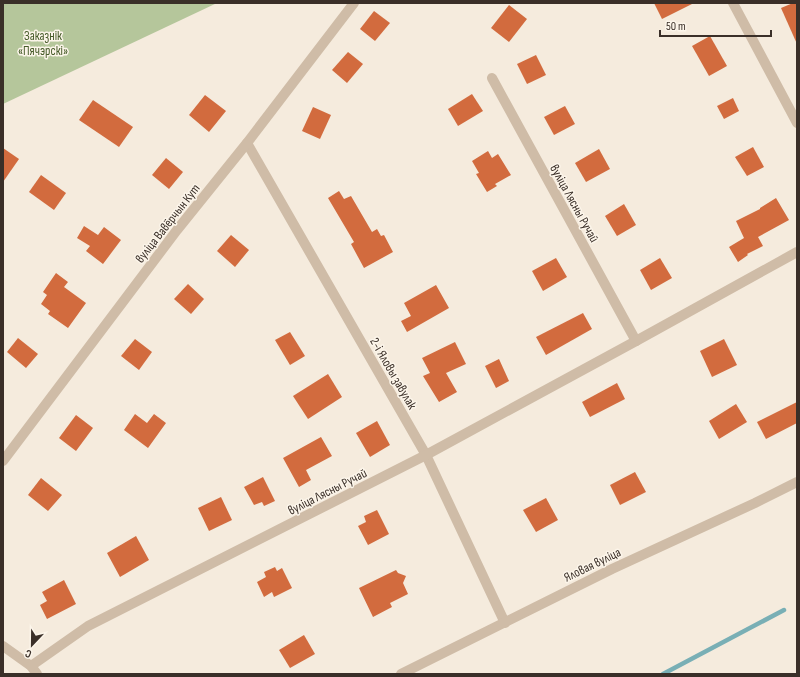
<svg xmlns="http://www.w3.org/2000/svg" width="800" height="677" viewBox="0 0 800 677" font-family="'Sofia Sans Condensed',sans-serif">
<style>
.green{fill:#b5c69b}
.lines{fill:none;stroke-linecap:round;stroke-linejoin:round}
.stream{stroke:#79afb5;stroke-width:4.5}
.building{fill:#d26b3e}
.minor{stroke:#cfbca7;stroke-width:10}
.labels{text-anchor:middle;stroke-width:3;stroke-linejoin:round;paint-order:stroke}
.park-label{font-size:13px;fill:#465b29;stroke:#fcf5ea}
.street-label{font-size:13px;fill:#3a2f28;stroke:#fcf5ea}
</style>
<rect width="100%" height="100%" fill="#f5ebdd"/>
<polygon class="green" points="3,3 217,3 3,104"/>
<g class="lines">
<polyline class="stream" points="663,674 784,610"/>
</g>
<g class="building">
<polygon points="654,3 694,3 662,19"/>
<polygon points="793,3 797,3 797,44 781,8"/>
<polygon points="509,5 527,19 509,42 491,28"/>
<polygon points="374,11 390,23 375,41 360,29"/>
<polygon points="710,36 727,66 709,76 692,46"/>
<polygon points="348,52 363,64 347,83 332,70"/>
<polygon points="536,55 546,75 527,84 517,64"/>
<polygon points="472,94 483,111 458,126 448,109"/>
<polygon points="205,95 226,111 209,132 189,115"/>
<polygon points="733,98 739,111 724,119 717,106"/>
<polygon points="93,100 133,127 119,147 79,120"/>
<polygon points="565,106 575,124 554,135 544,117"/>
<polygon points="313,107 331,115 320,139 302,131"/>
<polygon points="753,147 764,167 747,176 735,157"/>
<polygon points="3,148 19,159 3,182"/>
<polygon points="599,149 610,169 586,182 575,163"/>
<polygon points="488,151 492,158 498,154 511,175 495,184 497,186 487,192 476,174 479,173 472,161"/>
<polygon points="166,158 183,172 169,189 152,175"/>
<polygon points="41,175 66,193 54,210 29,192"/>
<polygon points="339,191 344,199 351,196 372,232 377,229 381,236 384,235 393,252 364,268 351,244 354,242 328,198"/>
<polygon points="776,198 789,220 758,237 763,246 747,254 748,255 738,262 729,247 744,238 736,221 760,209 760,208"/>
<polygon points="624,204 636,225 617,236 605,216"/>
<polygon points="84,226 98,235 104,227 121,240 103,264 86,251 90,246 77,238"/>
<polygon points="231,235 249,250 235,267 217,251"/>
<polygon points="556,258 567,277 543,291 532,271"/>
<polygon points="660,258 672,278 651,290 640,270"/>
<polygon points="56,273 68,282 64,287 86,303 68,328 48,314 50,311 41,304 47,295 43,292"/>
<polygon points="188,284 204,299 191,314 174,299"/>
<polygon points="436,285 449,308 407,332 401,321 411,316 404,303"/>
<polygon points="583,313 592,329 546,355 536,337"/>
<polygon points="290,332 305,356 290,365 275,340"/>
<polygon points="18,338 38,354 26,368 7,352"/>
<polygon points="135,339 152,352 139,370 121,356"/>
<polygon points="724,339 737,365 712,377 700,351"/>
<polygon points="455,342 466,364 446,373 457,392 439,402 423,376 430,373 422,358"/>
<polygon points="499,359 509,381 496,388 485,366"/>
<polygon points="328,374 342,397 308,419 293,396"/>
<polygon points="617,383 625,399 590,417 582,402"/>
<polygon points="797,402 797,423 766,439 757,422"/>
<polygon points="736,404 747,422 719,439 709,421"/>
<polygon points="135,414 147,423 154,414 166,423 148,448 124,430"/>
<polygon points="76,415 93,428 76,451 59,438"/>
<polygon points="377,421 390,445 370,457 356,433"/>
<polygon points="321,437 332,456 306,470 311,480 299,487 283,458"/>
<polygon points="635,472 646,492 620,505 610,485"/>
<polygon points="263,477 275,501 264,506 262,502 254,505 244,487"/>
<polygon points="41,478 62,495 48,511 28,495"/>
<polygon points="221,497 232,520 209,531 198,508"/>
<polygon points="546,498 558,520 536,532 523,510"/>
<polygon points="377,510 389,534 368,545 358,526 366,522 364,516"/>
<polygon points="136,536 149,560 120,577 107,553"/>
<polygon points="275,567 277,571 282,568 292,588 274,597 272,592 264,597 257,582 266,577 264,572"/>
<polygon points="396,570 398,573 406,576 403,583 408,594 390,603 392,607 373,617 359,588"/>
<polygon points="64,580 76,604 47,619 40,605 47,601 42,592"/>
<polygon points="304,635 315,654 290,668 279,650"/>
</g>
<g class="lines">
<g class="minor">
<polyline points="733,3 797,123"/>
<polyline points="492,78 636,341"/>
<polyline points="247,143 426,455 505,623"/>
<polyline points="3,461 177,230 247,143 354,3"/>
<polyline points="3,646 31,666 37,674"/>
<polyline points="31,666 88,626 426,455 636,341 797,252"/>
<polyline points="401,674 612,569 755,503 797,482"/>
</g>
</g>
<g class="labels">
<g class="park-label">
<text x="43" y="40">Заказнік<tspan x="43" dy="15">«Пячэрскі»</tspan></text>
</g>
<g class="street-label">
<text transform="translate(575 203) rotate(61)" y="5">вуліца Лясны Ручай</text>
<text transform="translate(167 223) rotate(-52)" y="5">вуліца Вавёрчын Кут</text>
<text transform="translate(394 373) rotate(60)" y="5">2-і Яловы завулак</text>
<text transform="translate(327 491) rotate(-27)" y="5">вуліца Лясны Ручай</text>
<text transform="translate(592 564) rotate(-26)" y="5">Яловая вуліца</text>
</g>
</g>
<rect width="800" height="677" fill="none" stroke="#3a2f28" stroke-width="8"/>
<g transform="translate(32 645) rotate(202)" stroke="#fcf5ea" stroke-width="3" paint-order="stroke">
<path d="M0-3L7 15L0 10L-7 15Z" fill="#3a2f28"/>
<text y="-6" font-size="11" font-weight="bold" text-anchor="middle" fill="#3a2f28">С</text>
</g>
<path d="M660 30v6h111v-6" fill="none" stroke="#3a2f28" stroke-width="2"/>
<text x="666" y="30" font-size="12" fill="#3a2f28" stroke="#fcf5ea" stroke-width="3" paint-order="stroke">50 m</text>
</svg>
